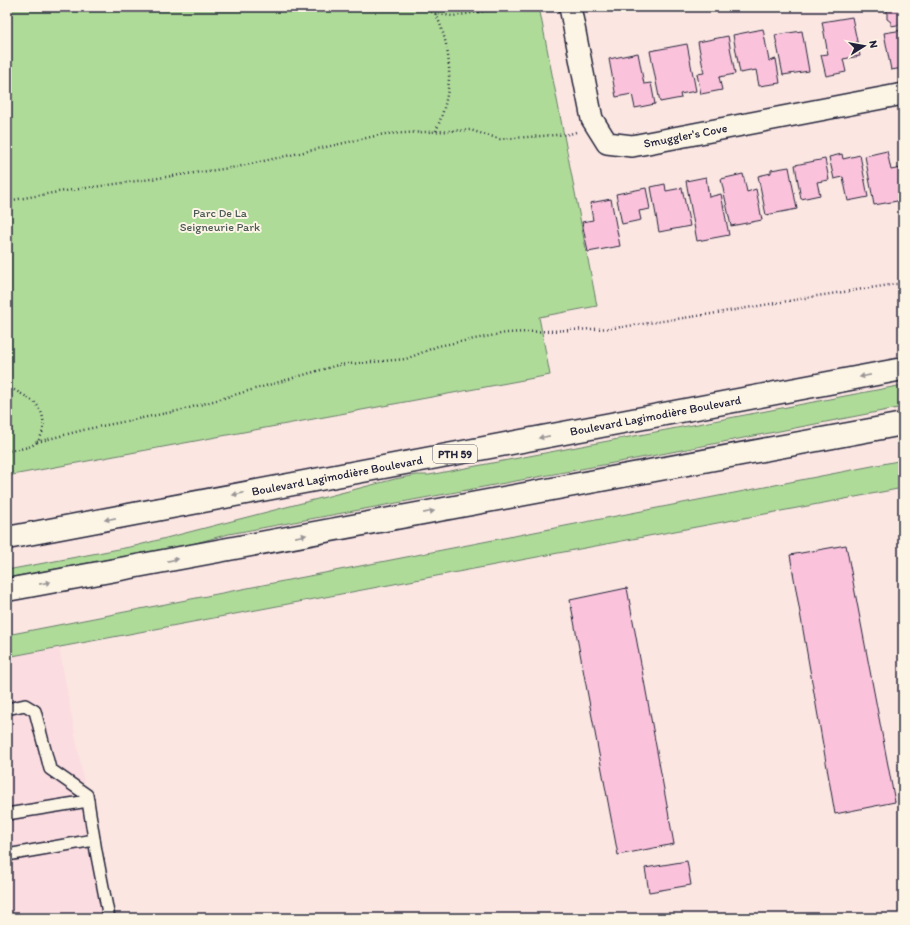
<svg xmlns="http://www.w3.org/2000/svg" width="910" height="925" viewBox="0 0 910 925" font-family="Itim,sans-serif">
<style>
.built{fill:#fbdce0}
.green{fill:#afdb99;stroke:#687e6a}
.building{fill:#fac3db;stroke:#22223b}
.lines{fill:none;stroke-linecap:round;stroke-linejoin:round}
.service-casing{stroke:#22223b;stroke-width:14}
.minor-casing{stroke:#22223b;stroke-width:24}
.primary-casing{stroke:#22223b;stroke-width:25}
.path{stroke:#22223b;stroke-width:2.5;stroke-dasharray:1 3;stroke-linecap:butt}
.service{stroke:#fcf5e5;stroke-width:11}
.minor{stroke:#fcf5e5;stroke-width:21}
.primary{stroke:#fcf5e5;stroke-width:22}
.oneway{fill:#9a9698}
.labels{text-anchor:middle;stroke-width:4;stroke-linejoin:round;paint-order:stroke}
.shield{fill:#fcf5e5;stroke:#63616e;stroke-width:1}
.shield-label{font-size:11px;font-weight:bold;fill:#22223b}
.street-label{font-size:12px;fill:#22223b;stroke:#fcf5e5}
.park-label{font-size:12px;fill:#4c5a57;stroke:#fcf5e5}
</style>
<rect width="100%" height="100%" fill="#fbe6e2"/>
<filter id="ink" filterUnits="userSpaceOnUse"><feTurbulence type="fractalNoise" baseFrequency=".025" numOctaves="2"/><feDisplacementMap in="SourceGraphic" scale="8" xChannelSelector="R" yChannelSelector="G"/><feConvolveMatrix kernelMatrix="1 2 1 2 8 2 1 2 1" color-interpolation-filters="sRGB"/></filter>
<g filter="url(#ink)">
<polygon class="built" points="59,648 109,918 7,918 7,657"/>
<g class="green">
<polygon points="7,7 539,7 597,306 539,317 550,375 7,476"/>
<polygon points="903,385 903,407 646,457 229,534 192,544 7,578 7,570 135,546 395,479 417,475 429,475"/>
<polygon points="903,460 903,488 7,657 7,635"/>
</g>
<g class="building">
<polygon points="887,7 903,7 903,24 891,26 891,22 887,19"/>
<polygon points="852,17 860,56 843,59 846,72 826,76 821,55 828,54 822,22"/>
<polygon points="763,29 769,61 776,59 780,83 759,86 756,70 740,73 733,35"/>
<polygon points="903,30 903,68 891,70 884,33"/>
<polygon points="802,31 809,71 783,75 775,35"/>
<polygon points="728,36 735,74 719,77 722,90 701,94 697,74 704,73 698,42"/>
<polygon points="687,44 696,91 680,94 681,98 660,102 650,51"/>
<polygon points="638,53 644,84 651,83 655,104 635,108 632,94 616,97 609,59"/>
<polygon points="887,151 891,170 901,168 903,181 903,200 874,205 865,156"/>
<polygon points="842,154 843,159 860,155 868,197 848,201 843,177 834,179 829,157"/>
<polygon points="825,159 829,180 817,182 820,195 801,199 795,165"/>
<polygon points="789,167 797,209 766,215 758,176 771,173 771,170"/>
<polygon points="743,174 747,192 756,189 762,220 731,226 721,179"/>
<polygon points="706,177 709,197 721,194 729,235 697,241 686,181"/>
<polygon points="665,184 666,191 682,188 690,226 659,232 651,187"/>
<polygon points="646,188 650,209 639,211 641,220 622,224 616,194"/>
<polygon points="611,199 620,246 588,252 582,222 593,220 590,203"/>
<polygon points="846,545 895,802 835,814 790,555"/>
<polygon points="627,588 674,844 618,855 570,600"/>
<polygon points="687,861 691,885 649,892 645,868"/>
</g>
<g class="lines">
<defs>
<g id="service">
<polyline points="7,709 25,705 35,711 50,769 87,795 96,851 109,918"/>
<polyline points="7,814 88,801"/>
<polyline points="7,855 94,840"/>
</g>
<g id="minor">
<path id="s1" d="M570,7L592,119L607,143L632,146L903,94"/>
</g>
<g id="primary">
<path id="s2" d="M7,538L903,369"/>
<polyline points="7,590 903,424"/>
</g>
</defs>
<use href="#service" class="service-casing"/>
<use href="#minor" class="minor-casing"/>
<use href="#primary" class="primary-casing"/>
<g class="path">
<polyline points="420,7 436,14 453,16 511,7"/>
<path d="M436,131C453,90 454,56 436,14"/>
<polyline points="7,201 58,192 237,167 384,134 470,130 500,139 570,134 576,132"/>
<path d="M7,386C16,391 26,396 34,402C45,411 47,431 37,442C29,449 17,449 7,451"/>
<polyline points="37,442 87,429 182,410 338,365 406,359 438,346 506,333 614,328 711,314 817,296 903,283"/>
</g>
<use href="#service" class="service"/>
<use href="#minor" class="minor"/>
<use href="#primary" class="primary"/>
</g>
<defs><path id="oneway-solid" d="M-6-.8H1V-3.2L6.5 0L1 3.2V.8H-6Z"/></defs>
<g class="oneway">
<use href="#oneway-solid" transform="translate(865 376) rotate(169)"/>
<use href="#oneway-solid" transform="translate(544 437) rotate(169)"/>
<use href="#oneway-solid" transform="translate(238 494) rotate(169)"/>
<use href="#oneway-solid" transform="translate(429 512) rotate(-11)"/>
<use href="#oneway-solid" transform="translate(110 519) rotate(169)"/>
<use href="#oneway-solid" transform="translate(301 536) rotate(-11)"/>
<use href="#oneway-solid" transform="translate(173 560) rotate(-11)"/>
<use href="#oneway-solid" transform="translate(45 583) rotate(-11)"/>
</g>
</g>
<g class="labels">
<rect class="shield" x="433" y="445" width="44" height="18" rx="3"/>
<g class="shield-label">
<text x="455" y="458">PTH 59</text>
</g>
<g class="street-label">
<text dy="4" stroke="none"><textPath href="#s1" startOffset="222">Smuggler's Cove</textPath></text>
<text dy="4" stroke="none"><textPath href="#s2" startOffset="660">Boulevard Lagimodière Boulevard</textPath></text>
<text dy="4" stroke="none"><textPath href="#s2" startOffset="336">Boulevard Lagimodière Boulevard</textPath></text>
</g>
<g class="park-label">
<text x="220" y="217">Parc De La<tspan x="220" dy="14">Seigneurie Park</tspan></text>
</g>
</g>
<rect width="910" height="925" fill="none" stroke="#fcf5e5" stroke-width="24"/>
<rect x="12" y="12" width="886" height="901" fill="none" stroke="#22223b" stroke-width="1.5" filter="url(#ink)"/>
<g transform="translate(864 46) rotate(79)" stroke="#fcf5e5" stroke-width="3" paint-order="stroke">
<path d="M0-3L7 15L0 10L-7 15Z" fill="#22223b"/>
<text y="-6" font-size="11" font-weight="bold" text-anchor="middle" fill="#22223b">N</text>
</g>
</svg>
